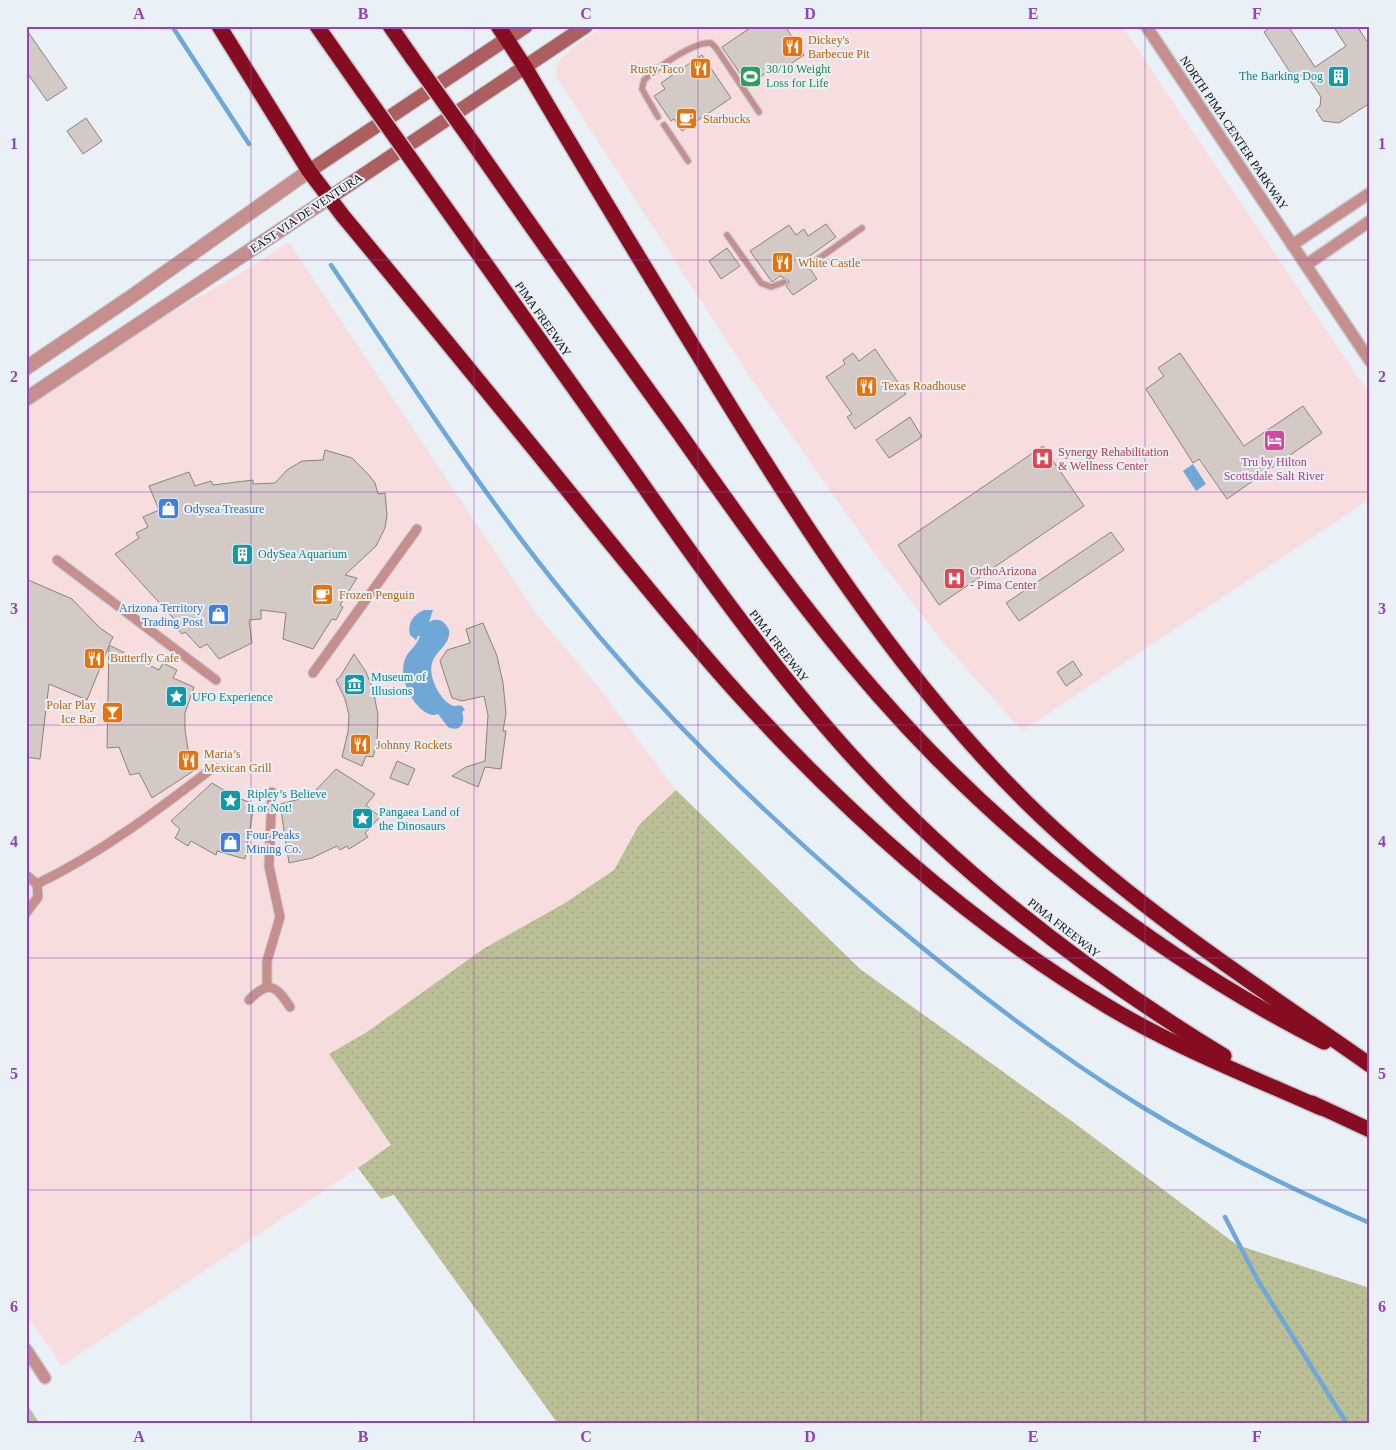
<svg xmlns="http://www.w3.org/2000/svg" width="1396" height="1450" viewBox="0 0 1396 1450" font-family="'Times New Roman',serif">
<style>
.commercial{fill:#f8ddde}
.grass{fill:url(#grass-dots)}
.water{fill:#6fa8d7}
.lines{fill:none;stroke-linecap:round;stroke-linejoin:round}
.stream{stroke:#6fa8d7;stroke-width:4.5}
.building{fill:#d3cac5;stroke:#89827d}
.service-casing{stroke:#c6ccd2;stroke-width:8}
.pedestrian-casing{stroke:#c6ccd2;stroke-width:11}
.minor-casing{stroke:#c6ccd2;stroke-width:14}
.tertiary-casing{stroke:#c6ccd2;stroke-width:16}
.secondary-casing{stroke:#c6ccd2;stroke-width:16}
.motorway-casing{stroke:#c6ccd2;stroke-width:18}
.service{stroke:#c68e8d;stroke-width:5.5}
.pedestrian{stroke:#c68e8d;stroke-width:9}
.minor{stroke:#c68e8d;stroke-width:11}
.tertiary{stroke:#c68e8d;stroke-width:14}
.secondary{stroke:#ad5e5f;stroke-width:14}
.motorway{stroke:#850c21;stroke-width:15}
.motorway-bridge-casing{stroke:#c6ccd2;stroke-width:18;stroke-linecap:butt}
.motorway-bridge{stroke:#850c21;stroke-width:15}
.grid{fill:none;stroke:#8f45b7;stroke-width:1;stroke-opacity:0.55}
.labels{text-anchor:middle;stroke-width:4;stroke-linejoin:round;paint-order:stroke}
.food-label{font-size:12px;fill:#c56008;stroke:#e9f0f6;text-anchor:start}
.leisure-label{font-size:12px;fill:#27864d;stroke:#e9f0f6;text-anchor:start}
.culture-label{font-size:12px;fill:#0d838f;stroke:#e9f0f6;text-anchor:start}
.street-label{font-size:12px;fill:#0d1012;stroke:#e9f0f6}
.health-label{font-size:12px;fill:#be3a42;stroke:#e9f0f6;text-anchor:start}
.hotel-label{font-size:12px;fill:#b23c85;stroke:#e9f0f6}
.shop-label{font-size:12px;fill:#366cbe;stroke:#e9f0f6;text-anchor:start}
.neatline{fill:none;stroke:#8f45b7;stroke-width:2}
.grid-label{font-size:16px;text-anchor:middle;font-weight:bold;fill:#8f45b7}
</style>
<defs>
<pattern id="grass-dots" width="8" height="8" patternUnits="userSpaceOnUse" patternTransform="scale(1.25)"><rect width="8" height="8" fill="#bbbf95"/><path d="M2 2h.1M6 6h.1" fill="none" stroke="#a0a37f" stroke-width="1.8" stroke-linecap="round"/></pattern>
</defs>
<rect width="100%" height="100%" fill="#e9f0f6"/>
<g class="commercial">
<polygon points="604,26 1122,26 1370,395 1370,499 1022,731 940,639 872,550 748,374 557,78 556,68 561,59 573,47"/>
<polygon points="289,242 537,615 601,690 676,790 639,825 614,870 565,903 483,949 367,1032 329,1054 391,1146 62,1366 26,1314 26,407 154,322 241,273"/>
</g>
<g class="grass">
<polygon points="676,790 860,969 1077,1125 1237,1245 1370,1288 1370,1424 558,1424 394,1195 381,1199 358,1168 391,1145 329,1054 367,1032 483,949 565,903 614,870 639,825"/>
<polygon points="26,1403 40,1424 26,1424"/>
</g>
<g class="water">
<polygon points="1193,464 1206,484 1196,491 1183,471"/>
<path d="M424,610H433L429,622C438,617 445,621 449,630C451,645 436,650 432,663C428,676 440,702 454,706C457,706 459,705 462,706L465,710L462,712C466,723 460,733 448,727L438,714C432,717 426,713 421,709C408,697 397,672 407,655C412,648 417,645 420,636H418L416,640L410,635C407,623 413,615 424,610Z"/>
</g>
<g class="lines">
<g class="stream">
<polyline points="172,26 249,144"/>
<path d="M331,265C406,375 479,490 564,594C661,715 766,816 884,916C965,984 1049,1049 1139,1105C1212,1150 1291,1189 1370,1223"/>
<polyline points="1225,1217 1257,1279 1347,1424"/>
</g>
</g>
<g class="building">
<polygon points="753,26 785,26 804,55 780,71 776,66 748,85 722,47"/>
<polygon points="1272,26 1288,26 1315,67 1346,46 1333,26 1357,26 1370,46 1370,103 1339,123 1323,121 1316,110 1320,106 1321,97 1305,73 1295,80 1264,32"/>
<polygon points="26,29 67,88 47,101 26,71"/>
<polygon points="702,55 731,98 682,131 674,119 671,121 654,96 665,89 661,83"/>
<polygon points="86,118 102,141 83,154 67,131"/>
<polygon points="826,224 836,237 804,260 804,268 811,270 817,279 793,295 786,286 789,282 787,279 780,276 772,282 750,251 789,225 796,235 804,229 808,236"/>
<polygon points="727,248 740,266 721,279 709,261"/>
<polygon points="875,349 906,394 855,429 847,417 852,414 826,377 845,364 843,360 853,353 859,361"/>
<polygon points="1180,353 1244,446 1303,406 1322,433 1227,499 1199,459 1193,463 1146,389 1164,376 1158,368"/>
<polygon points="910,417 922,437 889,458 876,440"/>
<polygon points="1043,446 1084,506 939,605 898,545"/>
<polygon points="325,450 352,458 368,474 375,483 378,494 385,493 387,515 385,528 376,546 345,575 357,578 340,605 343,607 336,620 332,619 313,649 283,639 286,613 261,610 261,619 249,620 252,643 219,659 207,644 200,648 185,632 182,634 172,622 175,620 115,554 139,538 136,533 148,527 143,517 159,510 149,486 189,472 195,486 211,481 213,485 253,480 253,484 275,483 287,470 302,461 323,460"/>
<polygon points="1111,532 1124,550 1019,621 1006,603"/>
<polygon points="26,579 72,599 100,628 113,637 109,645 159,670 163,663 177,670 173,678 194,687 185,713 185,730 188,749 198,768 152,798 139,773 130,775 119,747 107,748 109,646 87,700 49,684 40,759 26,757"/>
<polygon points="483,623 497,656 503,683 506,713 503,731 506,731 501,769 485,767 478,787 452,776 466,767 485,761 488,715 484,696 462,701 452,698 440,661 447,650 470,643 466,629"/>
<polygon points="354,654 366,672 373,689 378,715 377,743 373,757 366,756 362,766 342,757 348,732 349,715 345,699 336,680 340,677"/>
<polygon points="1073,661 1082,675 1066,686 1057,672"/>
<polygon points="397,761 415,769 408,785 390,778"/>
<polygon points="336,769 375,794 366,805 380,817 365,833 368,837 349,849 347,846 340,850 337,846 312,858 289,863 280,804 300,799 315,791"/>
<polygon points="212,783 235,797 254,804 245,859 217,851 216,855 191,841 188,846 175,838 180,829 171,821"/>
</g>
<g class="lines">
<defs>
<g id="service">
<path d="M658,117L642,89L644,80C657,68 694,41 711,43L716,48L759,112"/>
<polyline points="664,125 688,161"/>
<polyline points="727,235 761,283 771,287 784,282"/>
<polyline points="808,266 862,228"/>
</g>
<g id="pedestrian">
<polyline points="57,560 216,680"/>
<polyline points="313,673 417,529"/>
<path d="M26,875L37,884C101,853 158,810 214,767"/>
<polyline points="26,913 38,897 37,884"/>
<polyline points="267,987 267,961 280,917 269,866 272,792"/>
<path d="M249,1000C268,980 276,985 290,1007"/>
</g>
<g id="minor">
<polyline points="1146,26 1370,361"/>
<polyline points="1292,245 1370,193"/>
<polyline points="1306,265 1370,221"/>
<polyline points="26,1349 45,1378"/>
</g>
<g id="tertiary">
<polyline points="26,368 128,299 309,171"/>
<polyline points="26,399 329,198"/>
</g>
<g id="secondary">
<polyline points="309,171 526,26"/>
<polyline points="329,198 586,26"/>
</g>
<g id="motorway">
<path d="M219,26L309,171L343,216C422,311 500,407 578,503C630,567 682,632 738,694C845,812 965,920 1102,1003C1170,1045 1247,1075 1321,1108"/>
<polyline points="317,26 364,93"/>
<polyline points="390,26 413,59"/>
<path d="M498,26L525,67C583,166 643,265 704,364C798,518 897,674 1026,802C1129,904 1252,982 1370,1065"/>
<path d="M473,143C540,239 608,335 677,430C741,521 805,612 879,696C1001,835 1158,958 1324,1042"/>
<path d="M423,176C493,275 563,373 633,471C699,565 765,658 841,744C951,868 1083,970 1224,1056"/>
<polyline points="1312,1103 1370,1130"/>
</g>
</defs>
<use href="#service" class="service-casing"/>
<use href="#pedestrian" class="pedestrian-casing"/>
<use href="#minor" class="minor-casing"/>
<use href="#tertiary" class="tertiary-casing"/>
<use href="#secondary" class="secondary-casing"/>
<use href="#motorway" class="motorway-casing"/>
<use href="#service" class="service"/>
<use href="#pedestrian" class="pedestrian"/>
<use href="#minor" class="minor"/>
<use href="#tertiary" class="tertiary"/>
<use href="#secondary" class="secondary"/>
<use href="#motorway" class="motorway"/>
<defs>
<g id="motorway-bridge">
<polyline points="413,59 473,143"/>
<polyline points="364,93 423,176"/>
</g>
</defs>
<use href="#motorway-bridge" class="motorway-bridge-casing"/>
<use href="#motorway-bridge" class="motorway-bridge"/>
</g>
<path class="grid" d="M251,26V1424M474,26V1424M698,26V1424M921,26V1424M1145,26V1424M26,260H1370M26,492H1370M26,725H1370M26,958H1370M26,1190H1370"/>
<defs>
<symbol id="restaurant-square" viewBox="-11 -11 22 22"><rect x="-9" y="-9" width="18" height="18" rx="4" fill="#e8710a" stroke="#e9f0f6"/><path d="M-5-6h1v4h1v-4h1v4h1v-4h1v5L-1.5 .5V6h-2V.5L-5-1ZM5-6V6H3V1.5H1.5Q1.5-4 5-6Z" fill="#fff"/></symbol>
<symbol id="stadium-square" viewBox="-11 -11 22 22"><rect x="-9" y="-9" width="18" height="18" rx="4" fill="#2e9e5b" stroke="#e9f0f6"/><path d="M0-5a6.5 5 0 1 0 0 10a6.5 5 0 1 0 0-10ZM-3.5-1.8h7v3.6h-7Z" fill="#fff"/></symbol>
<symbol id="building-square" viewBox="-11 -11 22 22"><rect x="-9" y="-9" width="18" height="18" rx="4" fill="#0f9aa8" stroke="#e9f0f6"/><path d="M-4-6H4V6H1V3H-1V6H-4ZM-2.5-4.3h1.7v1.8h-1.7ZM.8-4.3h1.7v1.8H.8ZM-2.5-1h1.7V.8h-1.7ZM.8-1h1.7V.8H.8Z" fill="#fff"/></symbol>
<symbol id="cafe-square" viewBox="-11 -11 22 22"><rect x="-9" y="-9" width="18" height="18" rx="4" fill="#e8710a" stroke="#e9f0f6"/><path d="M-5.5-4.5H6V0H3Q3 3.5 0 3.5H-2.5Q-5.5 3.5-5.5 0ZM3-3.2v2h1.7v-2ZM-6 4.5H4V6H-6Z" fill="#fff"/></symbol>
<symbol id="hotel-square" viewBox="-11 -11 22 22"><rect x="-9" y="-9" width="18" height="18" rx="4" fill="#d1479c" stroke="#e9f0f6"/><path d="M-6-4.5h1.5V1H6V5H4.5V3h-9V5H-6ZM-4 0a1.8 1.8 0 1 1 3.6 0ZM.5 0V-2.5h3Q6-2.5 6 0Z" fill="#fff"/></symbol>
<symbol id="hospital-square" viewBox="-11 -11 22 22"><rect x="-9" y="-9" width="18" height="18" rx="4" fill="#e0444e" stroke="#e9f0f6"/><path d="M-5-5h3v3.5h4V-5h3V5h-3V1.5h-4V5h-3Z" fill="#fff"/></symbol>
<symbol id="shop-square" viewBox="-11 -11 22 22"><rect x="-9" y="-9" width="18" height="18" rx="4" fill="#3f7fe0" stroke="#e9f0f6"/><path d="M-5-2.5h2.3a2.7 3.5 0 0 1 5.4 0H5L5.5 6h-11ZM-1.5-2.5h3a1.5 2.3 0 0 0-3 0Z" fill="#fff"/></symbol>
<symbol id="museum-square" viewBox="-11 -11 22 22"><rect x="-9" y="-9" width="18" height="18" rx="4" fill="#0f9aa8" stroke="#e9f0f6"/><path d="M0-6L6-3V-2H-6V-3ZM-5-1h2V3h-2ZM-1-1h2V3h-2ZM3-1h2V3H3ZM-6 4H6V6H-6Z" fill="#fff"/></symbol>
<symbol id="sight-square" viewBox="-11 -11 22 22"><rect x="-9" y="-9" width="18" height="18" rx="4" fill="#0f9aa8" stroke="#e9f0f6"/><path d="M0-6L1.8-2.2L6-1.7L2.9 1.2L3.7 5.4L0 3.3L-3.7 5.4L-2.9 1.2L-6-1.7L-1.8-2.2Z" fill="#fff"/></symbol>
<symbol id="bar-square" viewBox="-11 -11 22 22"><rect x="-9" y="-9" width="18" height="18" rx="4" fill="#e8710a" stroke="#e9f0f6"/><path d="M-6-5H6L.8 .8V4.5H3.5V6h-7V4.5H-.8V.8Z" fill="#fff"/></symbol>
</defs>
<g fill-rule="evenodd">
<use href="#restaurant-square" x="780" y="34" width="25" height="25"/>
<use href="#restaurant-square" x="688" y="56" width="25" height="25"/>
<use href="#stadium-square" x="738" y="64" width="25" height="25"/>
<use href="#building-square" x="1326" y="64" width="25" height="25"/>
<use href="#cafe-square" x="674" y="106" width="25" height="25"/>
<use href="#restaurant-square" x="770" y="250" width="25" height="25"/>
<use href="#restaurant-square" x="854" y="374" width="25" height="25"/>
<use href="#hotel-square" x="1262" y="428" width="25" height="25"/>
<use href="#hospital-square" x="1030" y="446" width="25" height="25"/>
<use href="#shop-square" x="156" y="496" width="25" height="25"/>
<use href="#building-square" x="230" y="542" width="25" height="25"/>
<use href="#hospital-square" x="942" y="566" width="25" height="25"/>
<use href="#cafe-square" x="310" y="582" width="25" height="25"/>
<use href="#shop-square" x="206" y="602" width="25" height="25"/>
<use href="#restaurant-square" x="82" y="646" width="25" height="25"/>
<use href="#museum-square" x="342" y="672" width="25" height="25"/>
<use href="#sight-square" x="164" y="684" width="25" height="25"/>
<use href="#bar-square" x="100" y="700" width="25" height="25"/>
<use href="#restaurant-square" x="348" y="732" width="25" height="25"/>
<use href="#restaurant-square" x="176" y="748" width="25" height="25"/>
<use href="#sight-square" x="218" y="788" width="25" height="25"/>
<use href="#sight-square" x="350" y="806" width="25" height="25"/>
<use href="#shop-square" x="218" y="830" width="25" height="25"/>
</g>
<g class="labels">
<g class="food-label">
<text x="808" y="44">Dickey's<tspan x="808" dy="14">Barbecue Pit</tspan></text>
<text x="684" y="73" text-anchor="end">Rusty Taco</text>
<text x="703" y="123">Starbucks</text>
<text x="798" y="267">White Castle</text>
<text x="882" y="390">Texas Roadhouse</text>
<text x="339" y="599">Frozen Penguin</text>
<text x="110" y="662">Butterfly Cafe</text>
<text x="96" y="709" text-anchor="end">Polar Play<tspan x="96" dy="14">Ice Bar</tspan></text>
<text x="376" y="749">Johnny Rockets</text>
<text x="204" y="758">Maria’s<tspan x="204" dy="14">Mexican Grill</tspan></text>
</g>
<g class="leisure-label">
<text x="766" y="73">30/10 Weight<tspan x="766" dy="14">Loss for Life</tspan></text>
</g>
<g class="culture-label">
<text x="1323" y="80" text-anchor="end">The Barking Dog</text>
<text x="258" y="558">OdySea Aquarium</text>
<text x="371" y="681">Museum of<tspan x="371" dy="14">Illusions</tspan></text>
<text x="192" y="701">UFO Experience</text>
<text x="247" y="798">Ripley’s Believe<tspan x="247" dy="14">It or Not!</tspan></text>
<text x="379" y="816">Pangaea Land of<tspan x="379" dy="14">the Dinosaurs</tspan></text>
</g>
<g class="street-label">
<text transform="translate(1234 133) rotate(56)" y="4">NORTH PIMA CENTER PARKWAY</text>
<text transform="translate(306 213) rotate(-34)" y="4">EAST VIA DE VENTURA</text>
<text transform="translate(543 319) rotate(55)" y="4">PIMA FREEWAY</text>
<text transform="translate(779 646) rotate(52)" y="4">PIMA FREEWAY</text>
<text transform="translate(1064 928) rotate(38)" y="4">PIMA FREEWAY</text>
</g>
<g class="health-label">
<text x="1058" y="456">Synergy Rehabilitation<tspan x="1058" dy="14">&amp; Wellness Center</tspan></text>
<text x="970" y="575">OrthoArizona<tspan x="970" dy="14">- Pima Center</tspan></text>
</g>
<g class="hotel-label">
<text x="1274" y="466">Tru by Hilton<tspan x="1274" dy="14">Scottsdale Salt River</tspan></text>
</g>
<g class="shop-label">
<text x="184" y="513">Odysea Treasure</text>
<text x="203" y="612" text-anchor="end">Arizona Territory<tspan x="203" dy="14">Trading Post</tspan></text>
<text x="246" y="839">Four Peaks<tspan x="246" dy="14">Mining Co.</tspan></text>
</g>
</g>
<rect width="1396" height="1450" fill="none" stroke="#e9f0f6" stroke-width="55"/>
<rect x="28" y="28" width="1340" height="1394" class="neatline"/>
<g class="grid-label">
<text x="139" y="19">A</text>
<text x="363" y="19">B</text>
<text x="586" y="19">C</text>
<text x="810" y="19">D</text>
<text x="1033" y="19">E</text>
<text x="1257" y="19">F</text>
<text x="14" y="149">1</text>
<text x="1382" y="149">1</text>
<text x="14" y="382">2</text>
<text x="1382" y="382">2</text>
<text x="14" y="614">3</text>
<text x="1382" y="614">3</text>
<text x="14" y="847">4</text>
<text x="1382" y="847">4</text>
<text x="14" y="1079">5</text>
<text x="1382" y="1079">5</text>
<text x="14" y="1312">6</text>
<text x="1382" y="1312">6</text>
<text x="139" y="1442">A</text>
<text x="363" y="1442">B</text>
<text x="586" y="1442">C</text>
<text x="810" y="1442">D</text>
<text x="1033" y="1442">E</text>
<text x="1257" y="1442">F</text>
</g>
</svg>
